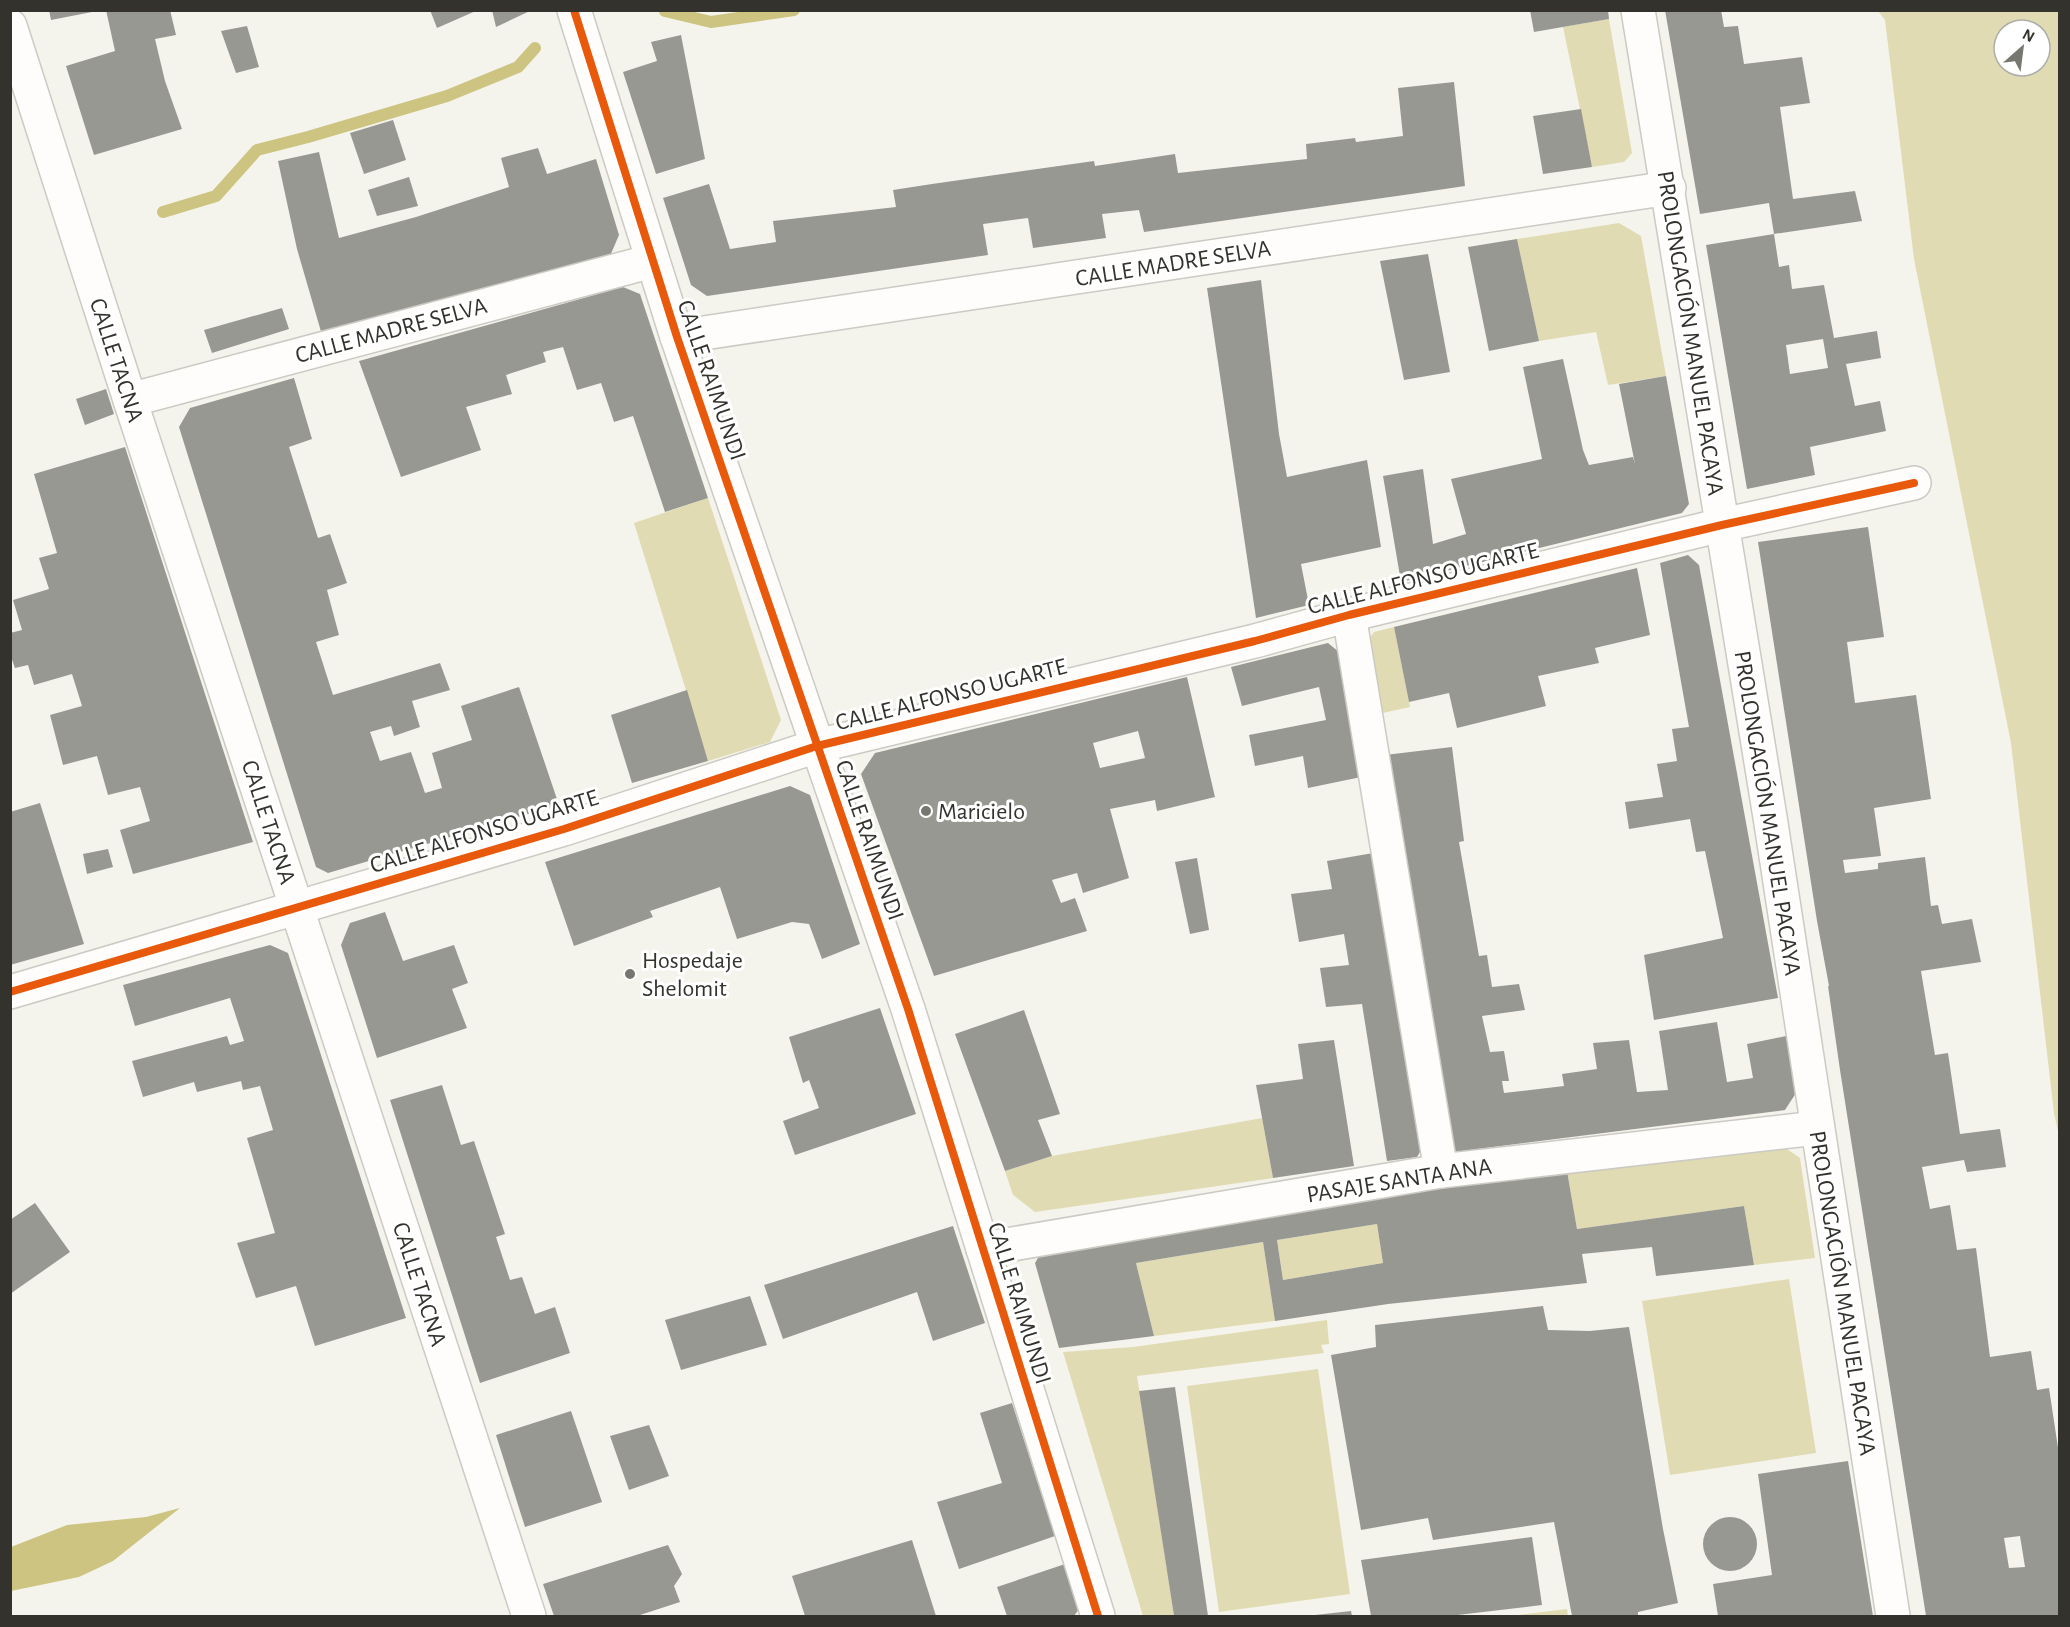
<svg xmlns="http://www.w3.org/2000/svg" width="2070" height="1627" viewBox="0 0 2070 1627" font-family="'Alegreya Sans',sans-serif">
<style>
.green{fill:#e0dbb2;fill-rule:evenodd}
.water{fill:#ccc480}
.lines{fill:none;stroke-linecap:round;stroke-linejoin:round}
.stream{stroke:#ccc480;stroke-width:12}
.building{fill:#989892;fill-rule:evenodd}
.minor-casing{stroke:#cbcac3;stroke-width:36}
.minor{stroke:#fefdfc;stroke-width:33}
.cycleway-casing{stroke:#fff;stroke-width:11}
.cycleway{stroke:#e8590c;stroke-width:8}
.poi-dot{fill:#77766f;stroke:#fff;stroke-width:2}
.labels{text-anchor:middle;stroke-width:6;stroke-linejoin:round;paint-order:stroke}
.street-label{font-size:24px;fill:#33322c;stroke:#fff}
.poi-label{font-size:24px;fill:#33322c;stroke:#fff;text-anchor:start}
</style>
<rect width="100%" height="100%" fill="#f5f4ec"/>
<g class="green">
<path d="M1878,11H2059V1136L2054,1113L2011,743L1914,259L1885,20ZM2004,30H2040V66H2004Z"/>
<polygon points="1609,19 1632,153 1624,162 1592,167 1563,27"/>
<polygon points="1619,223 1641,236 1666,376 1608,385 1596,332 1539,341 1517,239"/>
<polygon points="708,498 781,720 770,742 708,761 634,523"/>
<polygon points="1394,627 1410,707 1378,714 1366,643 1374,632"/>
<polygon points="1262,1118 1273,1178 1035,1212 1013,1195 1005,1171 1052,1156"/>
<polygon points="1784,1147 1800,1158 1815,1258 1754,1265 1744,1206 1577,1229 1567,1171"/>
<polygon points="1377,1224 1383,1263 1283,1280 1277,1240"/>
<polygon points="1263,1242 1275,1321 1154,1336 1136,1263"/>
<polygon points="1789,1279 1816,1453 1670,1475 1642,1301"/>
<polygon points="1327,1320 1329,1344 1321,1345 1324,1353 1137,1376 1174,1616 1143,1616 1063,1352 1133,1347"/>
<polygon points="1318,1369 1350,1594 1219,1612 1187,1386"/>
<polygon points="1567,1609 1568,1616 1509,1616"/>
</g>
<polygon class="water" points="180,1508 113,1561 79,1577 11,1591 11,1547 67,1525 146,1517"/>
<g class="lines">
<g class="stream">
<polyline points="665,11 711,22 794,10"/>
<polyline points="163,212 216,196 257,150 308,137 447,96 518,67 535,48"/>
</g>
</g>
<g class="building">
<polygon points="49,10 92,10 92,12 51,20"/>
<polygon points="106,10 170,10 176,35 155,39 165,81 182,129 94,155 66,66 115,51"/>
<polygon points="430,10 478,10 437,28"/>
<polygon points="492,10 532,10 496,27"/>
<polygon points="1530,10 1608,10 1609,19 1534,32"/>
<path d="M1665,10H1721L1724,27L1738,26L1744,64L1802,57L1810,103L1780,107L1793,199L1855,191L1862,221L1774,234L1779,267L1789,265L1792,289L1824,285L1834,338L1877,331L1881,358L1846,364L1855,406L1880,401L1886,431L1810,447L1815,475L1747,489L1706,245L1774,234L1769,203L1700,214ZM1823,339L1828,368L1790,374L1786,345Z"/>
<polygon points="247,26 259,67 236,73 221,31"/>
<polygon points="681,35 705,159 656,174 623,72 657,61 651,42"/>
<polygon points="1454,82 1465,186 1411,194 1144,232 1139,210 1102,214 1106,238 1033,248 1028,218 983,224 988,255 707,296 691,285 663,198 709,184 730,249 776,242 773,221 896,207 893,190 932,184 1094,161 1095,166 1175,154 1178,173 1307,159 1306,144 1355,138 1356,142 1403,136 1398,88"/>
<polygon points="1581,109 1592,167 1543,174 1533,116"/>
<polygon points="393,120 406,160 364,174 350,133"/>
<polygon points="538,148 547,174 596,159 619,235 610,256 322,335 297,249 278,161 319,152 339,238 416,217 509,187 501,158"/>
<polygon points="409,177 418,206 377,216 368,190"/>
<polygon points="1517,239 1539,341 1489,351 1468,247"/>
<polygon points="1428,254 1450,372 1404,380 1380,261"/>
<polygon points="1261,280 1279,434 1287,477 1367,460 1381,547 1301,564 1309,605 1256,618 1207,288"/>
<polygon points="623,287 640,294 708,498 665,512 633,416 614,422 601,383 577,390 563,347 543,352 546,362 506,375 512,394 466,407 481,450 401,477 359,361"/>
<polygon points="282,308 289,329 212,353 204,330"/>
<polygon points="1563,359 1583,450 1589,465 1633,457 1635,464 1619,384 1666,376 1689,504 1682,513 1401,582 1383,476 1423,469 1433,544 1466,534 1451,479 1542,459 1523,367"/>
<polygon points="294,378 312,439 289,447 318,538 330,534 347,583 327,590 339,635 316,642 333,695 440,663 450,690 412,701 420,727 394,736 391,726 370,732 380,761 411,752 425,793 442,788 432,753 472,740 461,706 519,687 559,805 328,873 316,867 179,427 190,408"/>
<polygon points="106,389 114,414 85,425 76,399"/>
<polygon points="125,447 253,842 133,874 120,830 150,821 140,787 108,795 97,756 63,765 50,715 82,706 72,674 34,685 28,665 15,668 10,654 10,633 22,630 13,600 49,589 39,558 57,553 34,474"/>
<path d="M1868,527L1884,637L1847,642L1855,703L1916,695L1931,799L1874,808L1881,856L1843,860L1845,873L1878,869V863L1925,857L1931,906L1938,905L1942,924L1972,919L1981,962L1921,971L1935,1055L1948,1053L1960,1134L2000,1129L2006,1167L1967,1172L1964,1160L1922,1167L1930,1209L1950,1205L1957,1250L1976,1248L1990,1357L2031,1351L2037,1390L2049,1388L2060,1461V1616H1926L1840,1070L1828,986H1829L1817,921L1758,542ZM2020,1536L2025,1567L2009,1568L2004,1538Z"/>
<polygon points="1688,555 1699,565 1778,998 1654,1020 1644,955 1723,938 1705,851 1696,852 1690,819 1629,829 1625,802 1663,797 1657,764 1677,761 1672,729 1689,727 1660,563"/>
<polygon points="1637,568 1650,635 1595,648 1599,663 1538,676 1546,706 1457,728 1449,693 1409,702 1394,627"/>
<polygon points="1328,643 1345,657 1366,776 1308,788 1303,756 1255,766 1249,735 1326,720 1319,687 1242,706 1231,667"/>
<path d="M1187,677L1215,797L1157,811L1155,800L1110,809L1129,878L1083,893L1077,873L1052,880L1061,903L1075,898L1087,931L934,976L861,774L875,753ZM1138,731L1145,758L1100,768L1093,743Z"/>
<polygon points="687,690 708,761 632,783 611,715"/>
<polygon points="1452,747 1464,841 1459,842 1479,956 1487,955 1492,987 1519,984 1525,1010 1482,1016 1490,1052 1504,1051 1509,1081 1502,1081 1504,1093 1564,1086 1562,1074 1597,1069 1593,1043 1629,1040 1637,1092 1668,1090 1659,1031 1717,1022 1727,1082 1753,1078 1747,1044 1786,1036 1796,1093 1785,1110 1454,1152 1385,755"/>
<polygon points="790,786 810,795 860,944 822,959 809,924 792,922 737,939 720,887 650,911 653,917 574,946 545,862"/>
<polygon points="40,803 84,944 10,965 10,812"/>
<polygon points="108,849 113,867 87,874 83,854"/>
<polygon points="1379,852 1427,1140 1417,1157 1387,1161 1362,1004 1326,1007 1320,968 1349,965 1344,934 1299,942 1291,894 1332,889 1327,861"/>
<polygon points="1197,858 1209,930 1190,934 1175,862"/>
<polygon points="385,912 403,961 454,945 468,983 452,989 467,1028 377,1058 341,945 350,923"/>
<polygon points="270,945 288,953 406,1318 315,1346 296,1286 256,1298 237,1243 275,1233 247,1138 273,1130 260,1086 243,1090 241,1081 197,1092 194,1082 143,1097 132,1061 227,1036 230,1045 244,1041 230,998 135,1026 123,985"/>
<polygon points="880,1008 916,1114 795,1155 783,1121 819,1108 809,1080 803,1083 789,1037"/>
<polygon points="1024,1010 1060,1114 1038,1120 1052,1156 1005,1171 955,1034"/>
<polygon points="1334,1040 1354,1166 1273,1178 1256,1085 1303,1079 1298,1044"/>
<polygon points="442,1085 461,1145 474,1141 505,1234 496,1237 510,1280 522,1277 535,1314 555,1307 570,1353 480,1383 390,1100"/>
<path d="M1567,1171L1577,1229L1744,1206L1754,1265L1656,1276L1652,1247L1582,1254L1587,1283L1388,1304L1275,1321L1263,1242L1136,1263L1154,1336L1059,1348L1035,1263L1044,1248L1372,1194ZM1377,1224L1383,1263L1283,1280L1277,1240Z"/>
<polygon points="35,1203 70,1252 10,1294 10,1220"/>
<polygon points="953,1226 985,1323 933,1341 917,1292 783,1339 764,1285"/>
<polygon points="750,1296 767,1345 681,1370 665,1320"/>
<polygon points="1543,1306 1548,1330 1590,1331 1629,1327 1663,1529 1678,1603 1638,1612 1638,1616 1572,1616 1554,1522 1433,1540 1428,1518 1361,1530 1331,1355 1376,1347 1375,1325"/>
<polygon points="1175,1387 1208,1616 1174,1616 1139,1391"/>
<polygon points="1012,1403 1055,1536 959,1569 937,1502 1002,1483 980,1413"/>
<polygon points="571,1411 602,1502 525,1527 496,1435"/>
<polygon points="649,1425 669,1476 629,1490 610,1436"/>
<polygon points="1848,1461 1873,1616 1718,1616 1713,1584 1772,1575 1758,1474"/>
<circle cx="1730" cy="1544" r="27"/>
<polygon points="1532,1537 1542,1605 1449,1616 1371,1616 1361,1560"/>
<polygon points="912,1540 936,1616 805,1616 792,1576"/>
<polygon points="668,1545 682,1574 674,1586 680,1602 637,1616 554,1616 543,1584"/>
<polygon points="1065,1564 1079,1609 1074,1616 1007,1616 997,1587"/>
<polygon points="1351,1611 1352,1616 1315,1616 1315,1615"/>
</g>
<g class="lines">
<defs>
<g id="minor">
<polyline points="574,10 677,337 908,1009 1098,1616"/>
<polyline points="1638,10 1770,817 1893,1616"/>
<polyline points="10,26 130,400 529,1616"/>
<polyline points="677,337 1669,188"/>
<polyline points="130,400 652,261"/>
<polyline points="1349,615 1441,1171"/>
<polyline points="10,992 564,829 817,746 1255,641 1349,615 1722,525 1914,483"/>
<polyline points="983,1249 1441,1171 1817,1128"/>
</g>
</defs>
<use href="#minor" class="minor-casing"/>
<use href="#minor" class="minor"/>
<defs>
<g id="cycleway">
<polyline points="574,10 677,337 908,1009 1098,1616"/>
<polyline points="10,992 564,829 817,746 1255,641 1349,615 1722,525 1914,483"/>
</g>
</defs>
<use href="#cycleway" class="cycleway-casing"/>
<use href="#cycleway" class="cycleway"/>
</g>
<g class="poi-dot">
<circle cx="926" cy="811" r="6"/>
<circle cx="630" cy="974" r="6"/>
</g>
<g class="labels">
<g class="street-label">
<text transform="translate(1173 263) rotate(-9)" y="8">CALLE MADRE SELVA</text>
<text transform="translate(391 330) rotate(-15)" y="8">CALLE MADRE SELVA</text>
<text transform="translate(1691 333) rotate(81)" y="8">PROLONGACIÓN MANUEL PACAYA</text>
<text transform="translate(117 360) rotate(72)" y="8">CALLE TACNA</text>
<text transform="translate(712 380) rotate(71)" y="8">CALLE RAIMUNDI</text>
<text transform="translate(1423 578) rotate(-14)" y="8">CALLE ALFONSO UGARTE</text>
<text transform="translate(951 694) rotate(-14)" y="8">CALLE ALFONSO UGARTE</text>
<text transform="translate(1768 813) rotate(81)" y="8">PROLONGACIÓN MANUEL PACAYA</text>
<text transform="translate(269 822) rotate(72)" y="8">CALLE TACNA</text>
<text transform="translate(484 831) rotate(-17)" y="8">CALLE ALFONSO UGARTE</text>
<text transform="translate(870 840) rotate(71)" y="8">CALLE RAIMUNDI</text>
<text transform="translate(1399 1180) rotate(-9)" y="8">PASAJE SANTA ANA</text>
<text transform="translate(420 1284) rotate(72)" y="8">CALLE TACNA</text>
<text transform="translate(1843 1293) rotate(81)" y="8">PROLONGACIÓN MANUEL PACAYA</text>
<text transform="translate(1020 1303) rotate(73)" y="8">CALLE RAIMUNDI</text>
</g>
<g class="poi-label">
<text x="938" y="819">Maricielo</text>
<text x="642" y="968">Hospedaje<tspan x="642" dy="28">Shelomit</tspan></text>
</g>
</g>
<rect width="2070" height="1627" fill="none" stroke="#33322c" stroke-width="24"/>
<g transform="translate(2022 48) rotate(28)"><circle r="28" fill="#ffffff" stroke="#adadab" stroke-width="1.5"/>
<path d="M0-4.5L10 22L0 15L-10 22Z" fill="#77766f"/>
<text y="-9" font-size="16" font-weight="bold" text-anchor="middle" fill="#33322c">N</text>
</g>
</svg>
